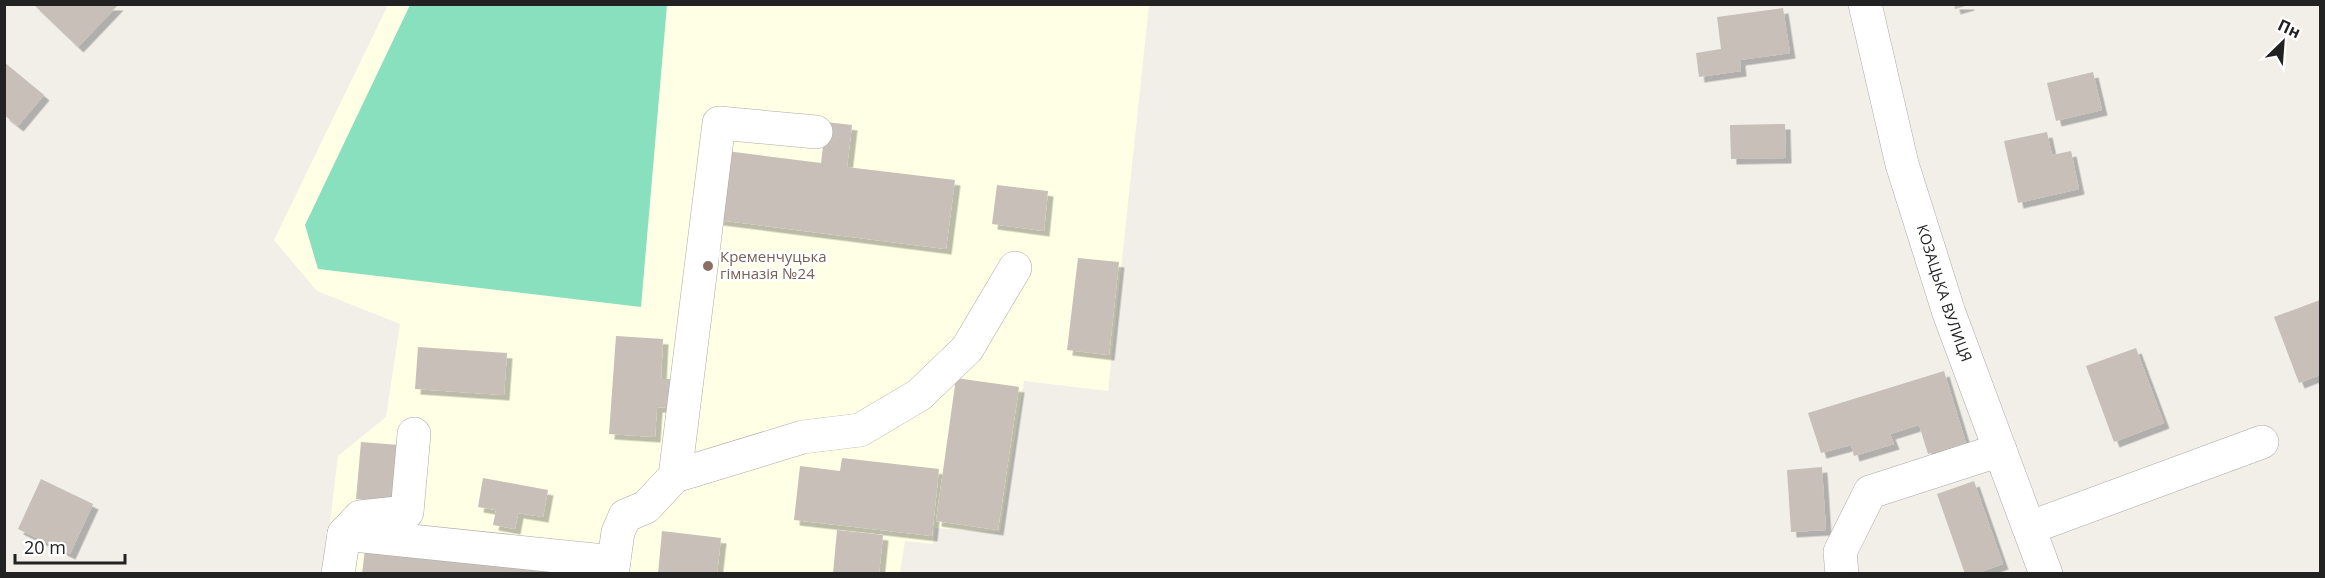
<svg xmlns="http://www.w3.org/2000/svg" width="2325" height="578" viewBox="0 0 2325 578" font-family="'Open Sans',sans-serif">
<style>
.education{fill:#ffffe5}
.pitch{fill:#88e0be}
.building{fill:#c7bfb8;filter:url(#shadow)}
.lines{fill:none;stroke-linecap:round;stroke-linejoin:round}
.minor-casing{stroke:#a9a9a9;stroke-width:34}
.minor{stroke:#fff;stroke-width:33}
.education-dot{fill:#8d6e63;stroke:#fff;stroke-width:2}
.labels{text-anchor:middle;stroke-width:4.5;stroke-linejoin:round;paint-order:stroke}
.education-label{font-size:15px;fill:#785e54;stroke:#fff;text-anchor:start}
.street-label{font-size:15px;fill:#222;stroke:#fff}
</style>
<defs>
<filter id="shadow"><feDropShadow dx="5.5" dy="5.5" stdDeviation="0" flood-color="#0004"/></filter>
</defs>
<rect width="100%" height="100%" fill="#f2efe9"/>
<polygon class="education" points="388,5 1149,5 1108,391 1024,381 1000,532 935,528 933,544 905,541 900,573 324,573 338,456 386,417 400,324 317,291 274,240"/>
<polygon class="pitch" points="410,5 667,5 641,307 318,269 305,225"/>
<g class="building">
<polygon points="1954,4 1969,4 1969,5 1955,9"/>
<polygon points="34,5 118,5 78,47"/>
<polygon points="1783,8 1790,53 1740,60 1741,71 1699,77 1696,53 1721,49 1717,17"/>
<polygon points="4,62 44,95 18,126 4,115"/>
<polygon points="2093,72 2102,110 2056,121 2047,83"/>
<polygon points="826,122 852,125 847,167 955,180 946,249 718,220 726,151 821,163"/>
<polygon points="1785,124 1786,158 1731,159 1730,125"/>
<polygon points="2047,132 2052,155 2071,151 2079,189 2018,203 2004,141"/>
<polygon points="997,185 1048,191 1044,231 992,224"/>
<polygon points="1078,258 1119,262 1109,355 1067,350"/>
<polygon points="2320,300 2320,375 2299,383 2274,317"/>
<polygon points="616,336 663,339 661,379 675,379 673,408 657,407 655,437 609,434"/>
<polygon points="418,347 507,353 504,395 415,389"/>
<polygon points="2136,348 2164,423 2114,442 2086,366"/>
<polygon points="1944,371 1966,443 1928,454 1919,425 1890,434 1894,444 1854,456 1851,445 1821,453 1808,413"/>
<polygon points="956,378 1019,387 998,530 936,521"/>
<polygon points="361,442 399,445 395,503 356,499"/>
<polygon points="842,458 939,469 932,536 794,520 800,466 840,471"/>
<polygon points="1822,467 1826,530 1791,532 1787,470"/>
<polygon points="483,478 548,490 543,517 518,513 515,529 493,525 496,510 478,507"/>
<polygon points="41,479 93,504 70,554 18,529"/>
<polygon points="1974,481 2003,564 1975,574 1965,574 1937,494"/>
<polygon points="837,530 883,535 879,574 833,574"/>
<polygon points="662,531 721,538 717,574 658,574"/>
<polygon points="365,549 560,572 560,574 362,574"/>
</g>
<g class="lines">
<defs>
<g id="minor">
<path id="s1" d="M1865,4L1902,164L1949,313L2046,574"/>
<polyline points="675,476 803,437 860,430 919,395 967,349 1015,268"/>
<polyline points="2029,528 2262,442"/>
<polyline points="344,534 614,562"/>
<polyline points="338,574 344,534 360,517 407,512 414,434"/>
<polyline points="612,574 618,532 625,516 646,507 675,476 719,123 816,132"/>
<polyline points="1842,574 1840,552 1870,492 2000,450"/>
</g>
</defs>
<use href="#minor" class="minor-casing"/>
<use href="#minor" class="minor"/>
</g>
<circle class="education-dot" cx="708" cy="266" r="6"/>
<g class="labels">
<g class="education-label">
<text x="720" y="262">Кременчуцька<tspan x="720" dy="17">гімназія №24</tspan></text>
</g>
<g class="street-label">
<text dy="5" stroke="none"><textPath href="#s1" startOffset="300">КОЗАЦЬКА ВУЛИЦЯ</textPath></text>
</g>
</g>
<rect width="2325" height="578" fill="none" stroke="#222222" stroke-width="12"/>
<g transform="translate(2283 42) rotate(25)" stroke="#ffffff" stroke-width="4.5" paint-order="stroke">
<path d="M0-4.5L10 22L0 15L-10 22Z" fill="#222222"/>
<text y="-9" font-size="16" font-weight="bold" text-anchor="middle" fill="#222222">Пн</text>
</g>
<path d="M15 554v9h110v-9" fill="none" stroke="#222222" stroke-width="3"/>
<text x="24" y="554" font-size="18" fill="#222222" stroke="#ffffff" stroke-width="4.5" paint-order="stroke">20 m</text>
</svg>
